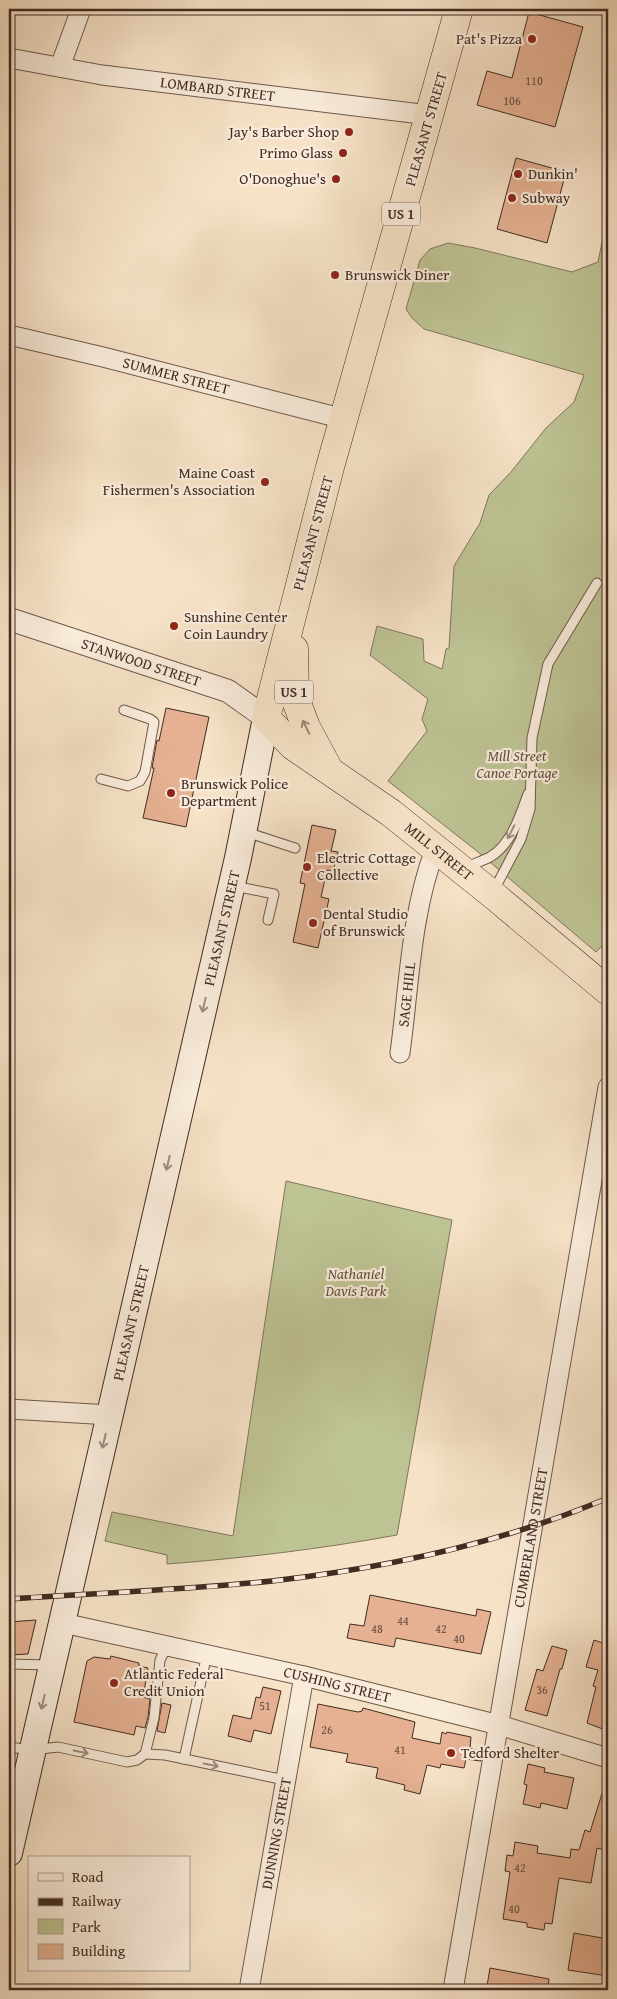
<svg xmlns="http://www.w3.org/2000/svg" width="617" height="1999" viewBox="0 0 617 1999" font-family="'Gentium Book Plus',serif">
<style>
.green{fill:#bec394;stroke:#80775c}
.building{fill:#e5b192;stroke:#412b23}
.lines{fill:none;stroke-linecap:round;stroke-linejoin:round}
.service-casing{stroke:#6e594c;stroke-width:11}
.minor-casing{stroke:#6e594c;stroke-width:21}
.tertiary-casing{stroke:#6e594c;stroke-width:24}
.secondary-casing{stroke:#412b23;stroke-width:28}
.trunk-casing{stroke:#412b23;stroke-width:29}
.service{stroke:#f9ecdb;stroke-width:9}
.minor{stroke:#f9ecdb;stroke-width:19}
.tertiary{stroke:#f9ecdb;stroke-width:22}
.secondary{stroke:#f9ecdb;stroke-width:26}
.trunk{stroke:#f6e2c7;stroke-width:28}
.rail-casing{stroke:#412b23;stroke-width:5.5}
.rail{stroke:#f9ecdb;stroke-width:4;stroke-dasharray:11;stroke-linecap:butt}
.oneway{stroke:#9c8675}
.oneway2{stroke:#9d8c7f}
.poi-dot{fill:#8f2418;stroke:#f9ecdb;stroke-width:2}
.labels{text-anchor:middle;stroke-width:4.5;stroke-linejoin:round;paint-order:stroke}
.number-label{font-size:12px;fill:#6a4c3f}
.shield{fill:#f9ecdb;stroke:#78655a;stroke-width:1}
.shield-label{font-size:14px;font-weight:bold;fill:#412b23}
.poi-label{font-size:15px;fill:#412b23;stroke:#f9ecdb;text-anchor:start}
.street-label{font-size:15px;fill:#412b23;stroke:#f9ecdb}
.park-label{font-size:15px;font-style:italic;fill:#60513f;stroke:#f9ecdb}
</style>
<rect width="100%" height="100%" fill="#f6e2c7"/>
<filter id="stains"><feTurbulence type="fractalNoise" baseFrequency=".004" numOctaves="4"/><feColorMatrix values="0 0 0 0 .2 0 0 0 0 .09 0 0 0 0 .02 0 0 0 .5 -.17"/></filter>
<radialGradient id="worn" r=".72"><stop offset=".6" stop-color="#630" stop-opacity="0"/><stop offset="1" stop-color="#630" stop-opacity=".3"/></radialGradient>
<g class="green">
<polygon points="608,213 608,940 596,952 478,852 388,781 427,731 422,719 428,699 370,655 377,626 423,639 424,661 442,669 446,649 449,648 454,566 480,523 489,495 511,472 546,428 574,402 584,375 424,329 412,318 406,309 420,260 430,249 448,243 475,248 572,272 598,262"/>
<path d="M286,1181L452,1220L397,1535C321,1549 245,1558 167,1564V1555L105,1541L112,1512L233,1536Z"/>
</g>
<g class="building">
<polygon points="529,12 583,27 555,127 477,105 487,71 512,78"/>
<polygon points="516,158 566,172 547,243 497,229"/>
<polygon points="166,708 209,717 186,827 143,818 154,768 152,768 157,740 159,741"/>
<polygon points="312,825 336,830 331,851 338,852 333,871 327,870 321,897 329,899 318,948 293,942 305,884 300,883"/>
<polygon points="370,1595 476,1616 477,1609 491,1612 481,1654 396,1638 394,1647 347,1638 350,1624 364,1626"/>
<polygon points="36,1620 28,1654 9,1655 9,1622"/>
<polygon points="594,1640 608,1645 608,1731 587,1723 596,1687 593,1686 598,1670 586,1667"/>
<polygon points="552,1646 567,1650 562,1669 560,1669 547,1716 525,1710 537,1669 543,1671"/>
<polygon points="111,1656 139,1663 139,1666 148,1668 143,1697 150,1699 148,1717 145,1728 136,1726 134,1735 74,1722 87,1661 94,1657 110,1659"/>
<polygon points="263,1687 281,1691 271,1734 254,1730 251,1742 228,1736 233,1715 251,1719 256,1697 260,1698"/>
<polygon points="162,1703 171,1705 165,1733 157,1731"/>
<polygon points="318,1704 358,1712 362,1711 363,1708 415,1722 412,1738 440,1744 442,1732 446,1734 447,1732 471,1737 470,1748 482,1753 481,1761 466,1759 464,1768 441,1764 440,1768 427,1765 420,1794 404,1790 405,1785 376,1778 378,1768 346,1762 348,1754 310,1747"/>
<polygon points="528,1764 545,1768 544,1772 574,1778 567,1809 541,1803 540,1808 523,1804 527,1785 524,1784"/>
<polygon points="605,1784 608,1785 608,1851 597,1848 591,1883 559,1878 552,1924 545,1923 544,1930 527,1927 527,1923 503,1919 510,1872 505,1871 507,1855 513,1856 515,1842 538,1846 537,1853 570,1858 571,1849 579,1850 585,1830 590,1832"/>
<polygon points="574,1933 608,1939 608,1976 568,1970"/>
<polygon points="490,1968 549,1979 547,1990 509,1990 487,1986"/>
</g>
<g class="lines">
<defs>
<g id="service">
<polyline points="101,779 128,786 140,781 145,772 154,722 150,719 124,710"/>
<polyline points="246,832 295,848"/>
<path d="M465,868C473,864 482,861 490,857C511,845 520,816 528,794"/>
<polyline points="234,886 274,894 268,920"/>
<polyline points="493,892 521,839 530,809 532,738 548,664 597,583"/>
<polyline points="9,1664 49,1665"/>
<polyline points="9,1747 32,1750 58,1747 127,1762 137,1760 145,1754 154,1718 160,1660 167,1646"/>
<polyline points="145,1754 165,1755 285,1780"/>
<polyline points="184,1759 207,1654"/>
</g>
<g id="minor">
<path id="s1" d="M9,58L102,75L429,115"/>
<polyline points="60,67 81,9"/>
<path id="s2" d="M9,335L103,357L344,419"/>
<path id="s3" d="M400,1053C409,987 411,912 435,850"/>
<polyline points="9,1409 110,1415"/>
<path id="s4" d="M63,1623L304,1676L499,1725L608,1758"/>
<path id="s5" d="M249,1990L304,1676"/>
<path id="s6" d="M453,1990L608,1087"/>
</g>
<g id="tertiary">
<path id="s7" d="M9,619L228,691L266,718"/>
</g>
<g id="secondary">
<path id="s8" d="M9,1853L238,858L266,718"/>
</g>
<g id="trunk">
<path id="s9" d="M459,9L330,467L266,718L293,746L391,813L492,894L608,991"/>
<polyline points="294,649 295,698 306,727 327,766"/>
</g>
</defs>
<use href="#service" class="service-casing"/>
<use href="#minor" class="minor-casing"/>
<use href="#tertiary" class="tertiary-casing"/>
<use href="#secondary" class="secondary-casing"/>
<use href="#trunk" class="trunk-casing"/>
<use href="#service" class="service"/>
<use href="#minor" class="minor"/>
<use href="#tertiary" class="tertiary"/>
<use href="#secondary" class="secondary"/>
<use href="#trunk" class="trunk"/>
<defs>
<path id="rail" d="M9,1599C97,1593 185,1590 272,1581C387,1568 502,1543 608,1498"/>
</defs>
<use href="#rail" class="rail-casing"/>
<use href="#rail" class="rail"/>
</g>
<defs><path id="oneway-shaft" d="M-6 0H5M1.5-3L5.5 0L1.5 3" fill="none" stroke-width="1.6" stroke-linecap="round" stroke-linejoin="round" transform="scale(1.25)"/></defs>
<use class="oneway" href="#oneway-shaft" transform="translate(306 727) rotate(-116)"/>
<g class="oneway2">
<use href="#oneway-shaft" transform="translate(511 832) rotate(117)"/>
<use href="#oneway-shaft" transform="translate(204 1005) rotate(103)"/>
<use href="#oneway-shaft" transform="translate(168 1163) rotate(103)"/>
<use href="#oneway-shaft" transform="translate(104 1441) rotate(103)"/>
<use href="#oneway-shaft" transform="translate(43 1702) rotate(103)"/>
<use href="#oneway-shaft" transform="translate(81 1752) rotate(12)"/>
<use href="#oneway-shaft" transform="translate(211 1765) rotate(12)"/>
</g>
<g class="poi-dot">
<circle cx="532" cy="39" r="5"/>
<circle cx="349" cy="132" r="5"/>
<circle cx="343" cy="153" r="5"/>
<circle cx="518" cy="174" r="5"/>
<circle cx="336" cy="179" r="5"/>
<circle cx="512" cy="198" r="5"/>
<circle cx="335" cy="275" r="5"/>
<circle cx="265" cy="482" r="5"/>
<circle cx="174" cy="626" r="5"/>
<circle cx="171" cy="793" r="5"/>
<circle cx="307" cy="867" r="5"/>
<circle cx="313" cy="923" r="5"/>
<circle cx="114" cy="1683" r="5"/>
<circle cx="451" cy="1753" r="5"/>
</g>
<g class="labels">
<g class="number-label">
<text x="534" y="85">110</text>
<text x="512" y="105">106</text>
<text x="403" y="1625">44</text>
<text x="377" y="1633">48</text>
<text x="441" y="1633">42</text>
<text x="459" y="1643">40</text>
<text x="542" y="1694">36</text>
<text x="265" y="1710">51</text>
<text x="327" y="1734">26</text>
<text x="400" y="1754">41</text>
<text x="520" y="1872">42</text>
<text x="514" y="1913">40</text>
</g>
<g class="shield">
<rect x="382" y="202.5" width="38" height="23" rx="4"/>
<rect x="275" y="680.5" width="38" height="23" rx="4"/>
</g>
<g class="shield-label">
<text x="401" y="219">US 1</text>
<text x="294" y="697">US 1</text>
</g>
<g class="poi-label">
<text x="522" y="44" text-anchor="end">Pat's Pizza</text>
<text x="339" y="137" text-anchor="end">Jay's Barber Shop</text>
<text x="333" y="158" text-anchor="end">Primo Glass</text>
<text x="528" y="179">Dunkin'</text>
<text x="326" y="184" text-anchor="end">O'Donoghue's</text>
<text x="522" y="203">Subway</text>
<text x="345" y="280">Brunswick Diner</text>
<text x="255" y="478" text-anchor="end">Maine Coast<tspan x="255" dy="17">Fishermen's Association</tspan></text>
<text x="184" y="622">Sunshine Center<tspan x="184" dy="17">Coin Laundry</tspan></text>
<text x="181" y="789">Brunswick Police<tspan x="181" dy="17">Department</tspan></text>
<text x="317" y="863">Electric Cottage<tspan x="317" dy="17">Collective</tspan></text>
<text x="323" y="919">Dental Studio<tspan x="323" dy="17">of Brunswick</tspan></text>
<text x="124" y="1679">Atlantic Federal<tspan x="124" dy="17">Credit Union</tspan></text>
<text x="461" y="1758">Tedford Shelter</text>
</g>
<g class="street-label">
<text dy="5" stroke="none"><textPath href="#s1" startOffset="211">LOMBARD STREET</textPath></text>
<text transform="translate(426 129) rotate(-74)" y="5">PLEASANT STREET</text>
<text dy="5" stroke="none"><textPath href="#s2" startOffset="172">SUMMER STREET</textPath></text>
<text transform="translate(313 533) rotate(-75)" y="5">PLEASANT STREET</text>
<text dy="5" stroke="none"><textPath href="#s7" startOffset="139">STANWOOD STREET</textPath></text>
<text dy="5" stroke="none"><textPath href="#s9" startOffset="954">MILL STREET</textPath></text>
<text dy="5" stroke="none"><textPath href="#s8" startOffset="949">PLEASANT STREET</textPath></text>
<text dy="5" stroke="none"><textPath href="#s3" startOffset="59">SAGE HILL</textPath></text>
<text dy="5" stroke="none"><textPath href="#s8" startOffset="544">PLEASANT STREET</textPath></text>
<text dy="5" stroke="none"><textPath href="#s6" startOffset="459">CUMBERLAND STREET</textPath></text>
<text dy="5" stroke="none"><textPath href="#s4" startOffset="281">CUSHING STREET</textPath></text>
<text dy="5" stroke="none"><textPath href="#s5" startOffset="159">DUNNING STREET</textPath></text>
</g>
<g class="park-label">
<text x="517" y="761">Mill Street<tspan x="517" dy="17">Canoe Portage</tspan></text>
<text x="356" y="1279">Nathaniel<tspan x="356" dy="17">Davis Park</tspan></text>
</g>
</g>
<rect width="617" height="1999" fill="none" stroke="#f6e2c7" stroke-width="30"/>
<rect x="10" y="10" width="597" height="1979" fill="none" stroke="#412b23" stroke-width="2.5"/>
<rect x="15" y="15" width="587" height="1969" fill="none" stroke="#412b23"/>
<rect x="28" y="1856" width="162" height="115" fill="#f9ecdb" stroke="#af9f91"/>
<rect x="38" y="1873" width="25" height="8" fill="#f9ecdb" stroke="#af9f91"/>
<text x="72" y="1882" font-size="15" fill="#412b23">Road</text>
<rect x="38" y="1898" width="25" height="8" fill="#412b23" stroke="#af9f91"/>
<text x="72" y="1906" font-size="15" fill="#412b23">Railway</text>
<rect x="38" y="1919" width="25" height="15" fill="#bec394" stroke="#af9f91"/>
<text x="72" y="1932" font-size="15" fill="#412b23">Park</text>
<rect x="38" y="1944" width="25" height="15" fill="#e5b192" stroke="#af9f91"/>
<text x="72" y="1956" font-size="15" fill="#412b23">Building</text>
<rect width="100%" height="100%" filter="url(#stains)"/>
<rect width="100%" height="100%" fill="url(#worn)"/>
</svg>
